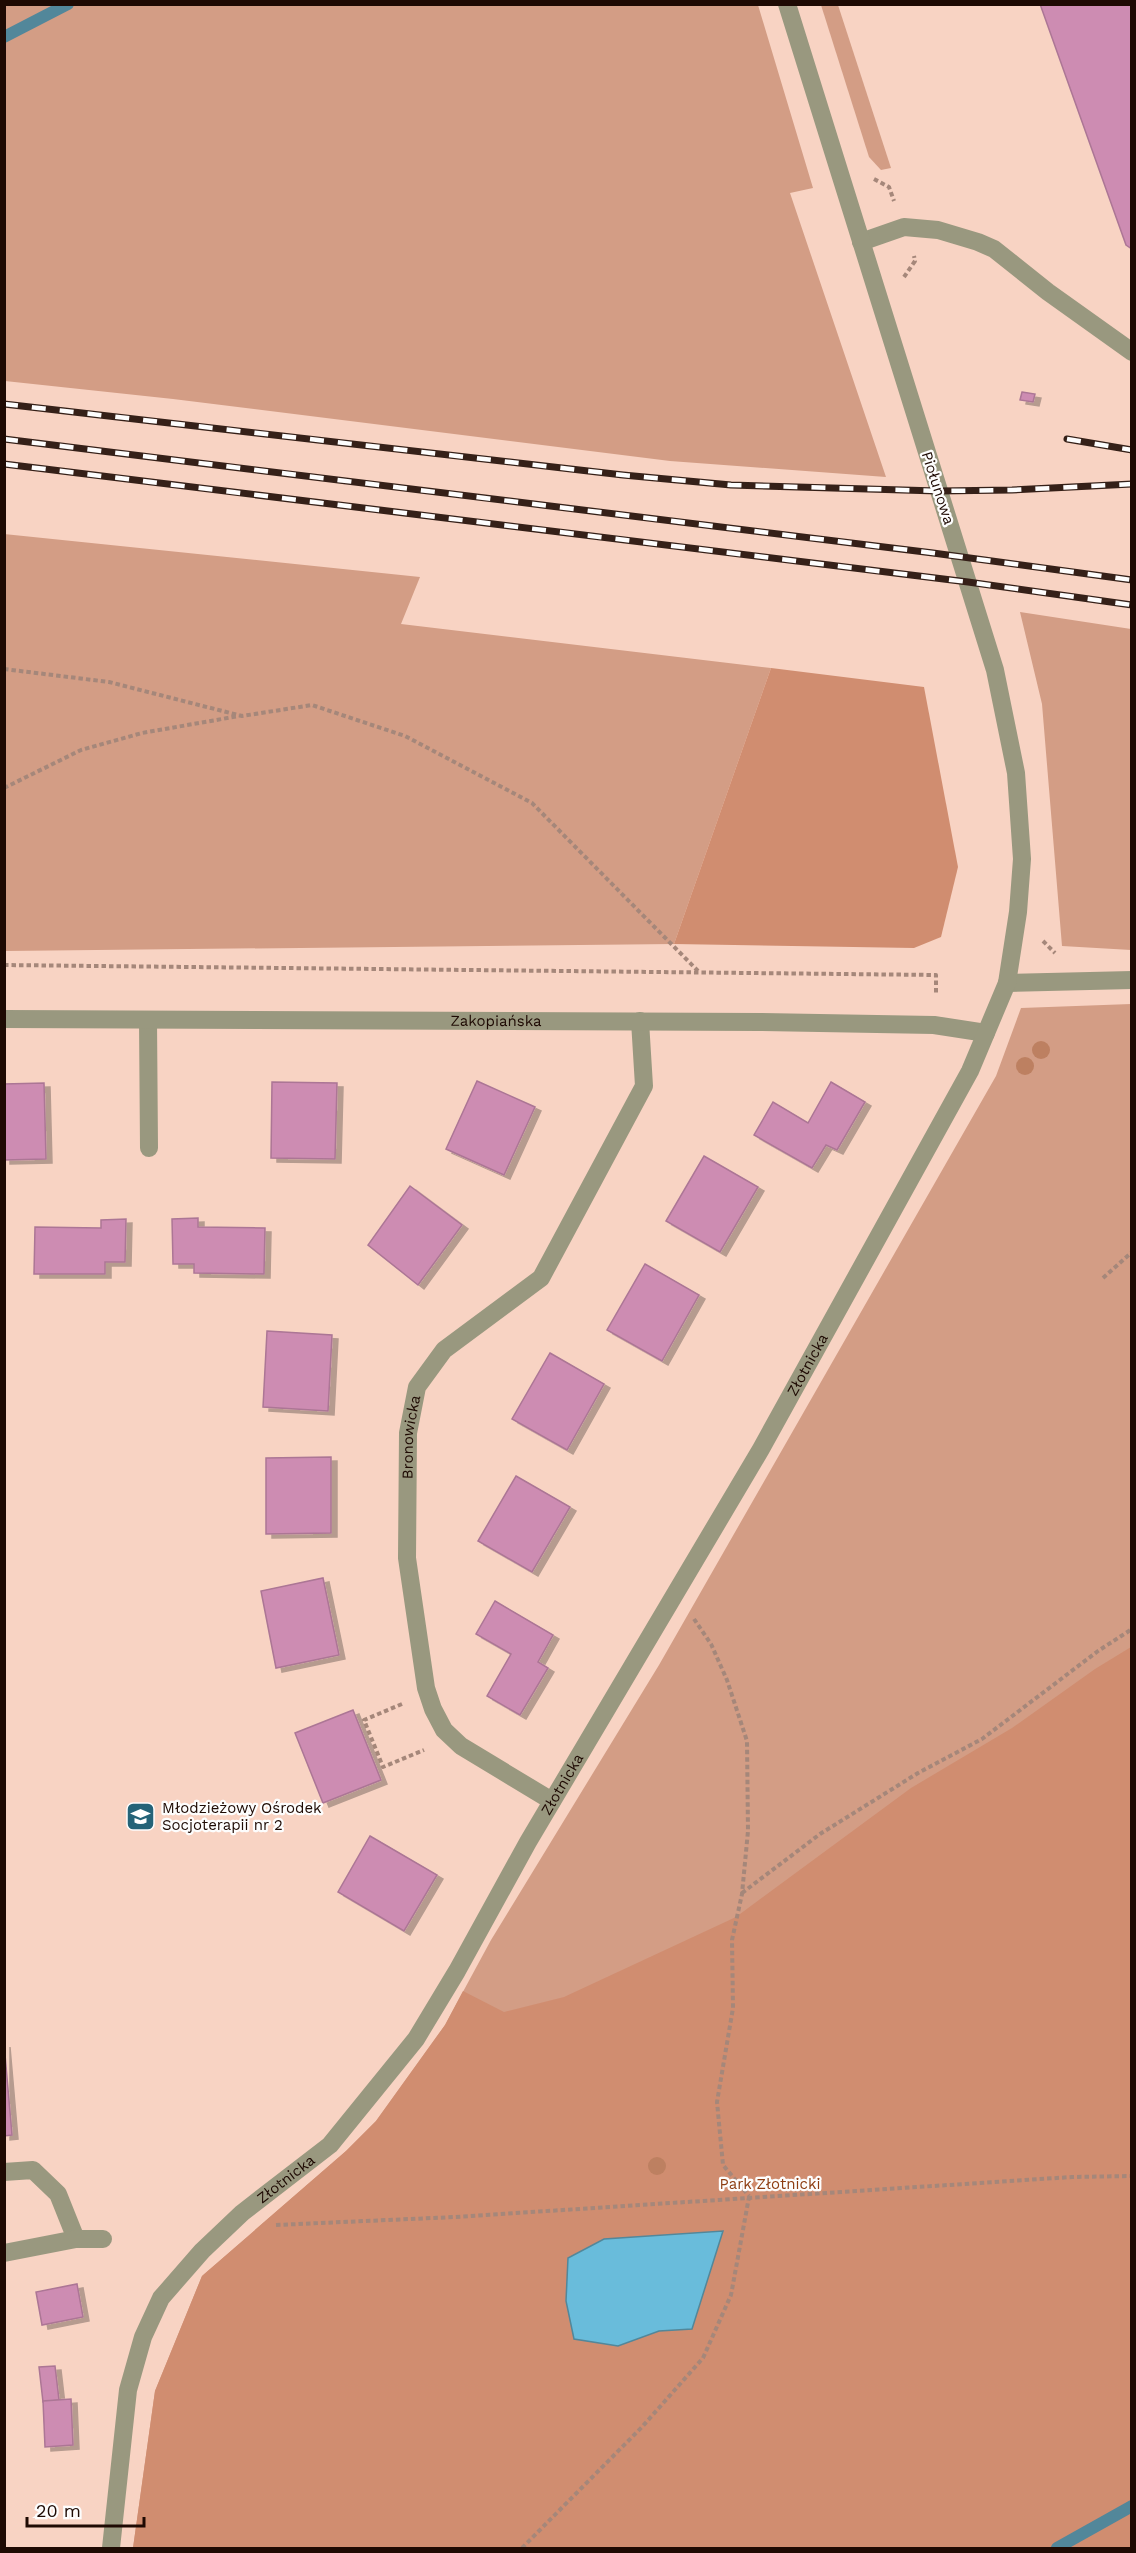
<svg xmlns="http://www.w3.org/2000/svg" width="1136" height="2553" viewBox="0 0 1136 2553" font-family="'Work Sans',sans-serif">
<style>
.green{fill:#d39d85}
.forest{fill:#d08d70}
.water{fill:#69bcdb;stroke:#52879a;stroke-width:1.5}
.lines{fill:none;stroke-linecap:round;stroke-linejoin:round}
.stream{stroke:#52879a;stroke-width:12}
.building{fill:#cd8cb2;stroke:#ac7695;stroke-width:1.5;filter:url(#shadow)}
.path{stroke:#a5877a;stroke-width:4;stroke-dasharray:4.5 3;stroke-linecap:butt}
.lane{stroke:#99987f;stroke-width:18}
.street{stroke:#99987f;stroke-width:18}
.rail-casing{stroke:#352018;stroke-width:7}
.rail{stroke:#fdfdfd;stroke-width:4.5;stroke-dasharray:14;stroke-linecap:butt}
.tree{fill:#bd8061}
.labels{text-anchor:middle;stroke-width:4.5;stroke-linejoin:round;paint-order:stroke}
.street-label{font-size:15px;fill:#1e0a03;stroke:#fdfdfd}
.poi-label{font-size:15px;fill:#1e0a03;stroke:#fdfdfd;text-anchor:start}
.park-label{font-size:15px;fill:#8d3c10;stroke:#fdfdfd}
</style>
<defs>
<filter id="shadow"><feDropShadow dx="6" dy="4" stdDeviation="0" flood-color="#0004"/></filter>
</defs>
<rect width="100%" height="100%" fill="#f8d3c3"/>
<g class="green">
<polygon points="4,5 758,5 813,188 790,193 886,477 670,461 173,399 5,381"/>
<polygon points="821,5 838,5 891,168 881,170 869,157"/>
<polygon points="4,534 420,577 401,624 771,668 674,944 5,951"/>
<polygon points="1020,612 1131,629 1131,950 1062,946 1042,704"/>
<polygon points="1131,1004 1131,2548 133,2548 155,2391 202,2276 346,2151 376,2121 445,2025 491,1940 659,1665 996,1076 1021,1008"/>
</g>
<g class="forest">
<polygon points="771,668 924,687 958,867 941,937 914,948 674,944"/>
<polygon points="1131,1647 1131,2548 133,2548 155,2391 202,2276 346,2151 376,2121 445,2025 463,1991 504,2012 564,1997 736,1917 911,1788 1012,1728 1095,1669"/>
</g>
<polygon class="water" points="723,2231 692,2329 659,2331 618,2346 574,2339 566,2301 568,2258 604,2239"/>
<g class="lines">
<g class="stream">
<polyline points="4,37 68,4"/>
<polyline points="1057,2548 1132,2506"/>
</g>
</g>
<g class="building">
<polygon points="1040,4 1132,4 1132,249 1126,245"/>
<polygon points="1022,392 1035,394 1033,402 1020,400"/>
<polygon points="477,1081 535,1107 504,1175 446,1149"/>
<polygon points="272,1082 337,1083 335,1159 271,1158"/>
<polygon points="831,1082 865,1102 837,1150 826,1145 812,1168 754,1135 773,1102 808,1123"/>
<polygon points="44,1083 46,1159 4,1160 4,1084"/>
<polygon points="704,1156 758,1187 720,1252 666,1221"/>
<polygon points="410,1186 462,1225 418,1285 368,1245"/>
<polygon points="198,1218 198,1227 265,1228 264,1274 194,1273 194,1264 173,1264 172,1219"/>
<polygon points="126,1219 125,1262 105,1262 105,1274 34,1274 35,1227 101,1228 101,1220"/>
<polygon points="645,1264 699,1295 662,1361 607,1330"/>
<polygon points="267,1331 332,1335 328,1411 263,1407"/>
<polygon points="550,1353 604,1384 567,1450 512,1419"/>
<polygon points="331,1457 331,1533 266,1534 266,1458"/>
<polygon points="516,1476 570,1507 532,1572 478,1541"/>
<polygon points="323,1578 339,1655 276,1668 261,1591"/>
<polygon points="495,1601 553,1635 538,1662 548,1668 520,1715 487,1696 511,1654 476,1634"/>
<polygon points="353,1710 381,1780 323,1803 295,1733"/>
<polygon points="370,1836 437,1875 404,1931 338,1892"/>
<polygon points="4,2043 12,2135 4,2136"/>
<polygon points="77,2284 83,2317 42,2325 36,2292"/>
<polygon points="55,2366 59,2400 43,2402 39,2367"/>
<polygon points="71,2399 73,2445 45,2447 43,2401"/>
</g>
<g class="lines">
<g class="path">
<polyline points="874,179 889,187 894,201"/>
<polyline points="904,277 915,261 914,256"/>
<polyline points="4,669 109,682 242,716 312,705 405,736 532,803 698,971"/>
<polyline points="4,788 81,750 142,733 239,716"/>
<polyline points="1043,941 1055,953"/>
<polyline points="4,965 936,975 936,995"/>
<polyline points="1103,1278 1132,1252"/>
<polyline points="694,1619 711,1644 727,1680 747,1741 748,1831 742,1894 732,1940 733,2008 717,2102 723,2165 749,2196"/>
<polyline points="402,1704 364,1720 383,1767 424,1750"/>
<polyline points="742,1893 820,1834 918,1773 982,1739 1098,1651 1132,1629"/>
<polyline points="276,2225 455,2217 1072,2177 1132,2176"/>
<polyline points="522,2548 642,2427 703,2358 731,2295 749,2197"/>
</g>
<g class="lane">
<polyline points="1007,983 1132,980"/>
<polyline points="148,1020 149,1148"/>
<path id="s1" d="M552,1801L461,1746L444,1730L433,1709L426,1688L407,1558L408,1433L417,1387L444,1350L541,1278L644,1086L640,1021"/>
<polyline points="4,2172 33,2170 58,2194 76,2239"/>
<polyline points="4,2253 76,2239 103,2239"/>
</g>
<g class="street">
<polyline points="861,242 904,227 938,230 978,242 994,249 1048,292 1132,352"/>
<path id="s2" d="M4,1019L760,1022L934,1025L986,1033"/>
<path id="s3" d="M111,2548L128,2390L143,2337L161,2298L202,2251L242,2213L330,2145L416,2039L457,1971L528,1842L761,1449L970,1071L1007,983L1018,912L1022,859L1016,773L995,670L787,4"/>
</g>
<defs>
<g id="rail">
<polyline points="4,404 623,475 731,485 938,491 1012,490 1132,484"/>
<polyline points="4,439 933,553 1132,580"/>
<polyline points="1067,439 1132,450"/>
<polyline points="4,464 968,582 1132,605"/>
</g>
</defs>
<use href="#rail" class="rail-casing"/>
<use href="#rail" class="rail"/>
</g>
<g class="tree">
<circle cx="1041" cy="1050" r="9"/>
<circle cx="1025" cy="1066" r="9"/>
<circle cx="657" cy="2166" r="9"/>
</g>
<defs>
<symbol id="school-square" viewBox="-11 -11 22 22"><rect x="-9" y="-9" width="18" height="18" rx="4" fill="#246378" stroke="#fdfdfd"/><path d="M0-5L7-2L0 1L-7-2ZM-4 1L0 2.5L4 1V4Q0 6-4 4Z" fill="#fff"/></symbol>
</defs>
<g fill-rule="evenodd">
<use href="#school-square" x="124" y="1800" width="33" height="33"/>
</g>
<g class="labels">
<g class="street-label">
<text transform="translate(938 488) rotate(72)" y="5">Piołunowa</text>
<text dy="5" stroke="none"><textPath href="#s2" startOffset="492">Zakopiańska</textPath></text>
<text dy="5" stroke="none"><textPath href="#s3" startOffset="1402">Złotnicka</textPath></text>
<text dy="5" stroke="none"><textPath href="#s1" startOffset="428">Bronowicka</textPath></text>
<text dy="5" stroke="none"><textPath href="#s3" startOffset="916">Złotnicka</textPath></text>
<text dy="5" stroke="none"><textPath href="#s3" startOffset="430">Złotnicka</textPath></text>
</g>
<g class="poi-label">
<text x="162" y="1813">Młodzieżowy Ośrodek<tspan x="162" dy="17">Socjoterapii nr 2</tspan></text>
</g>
<g class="park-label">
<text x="770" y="2189">Park Złotnicki</text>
</g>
</g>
<rect width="1136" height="2553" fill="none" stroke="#1e0a03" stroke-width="12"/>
<path d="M27 2517v9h117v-9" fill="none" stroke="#1e0a03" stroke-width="3"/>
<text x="36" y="2517" font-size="18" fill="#1e0a03" stroke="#fdfdfd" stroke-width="4.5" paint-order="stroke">20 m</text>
</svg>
